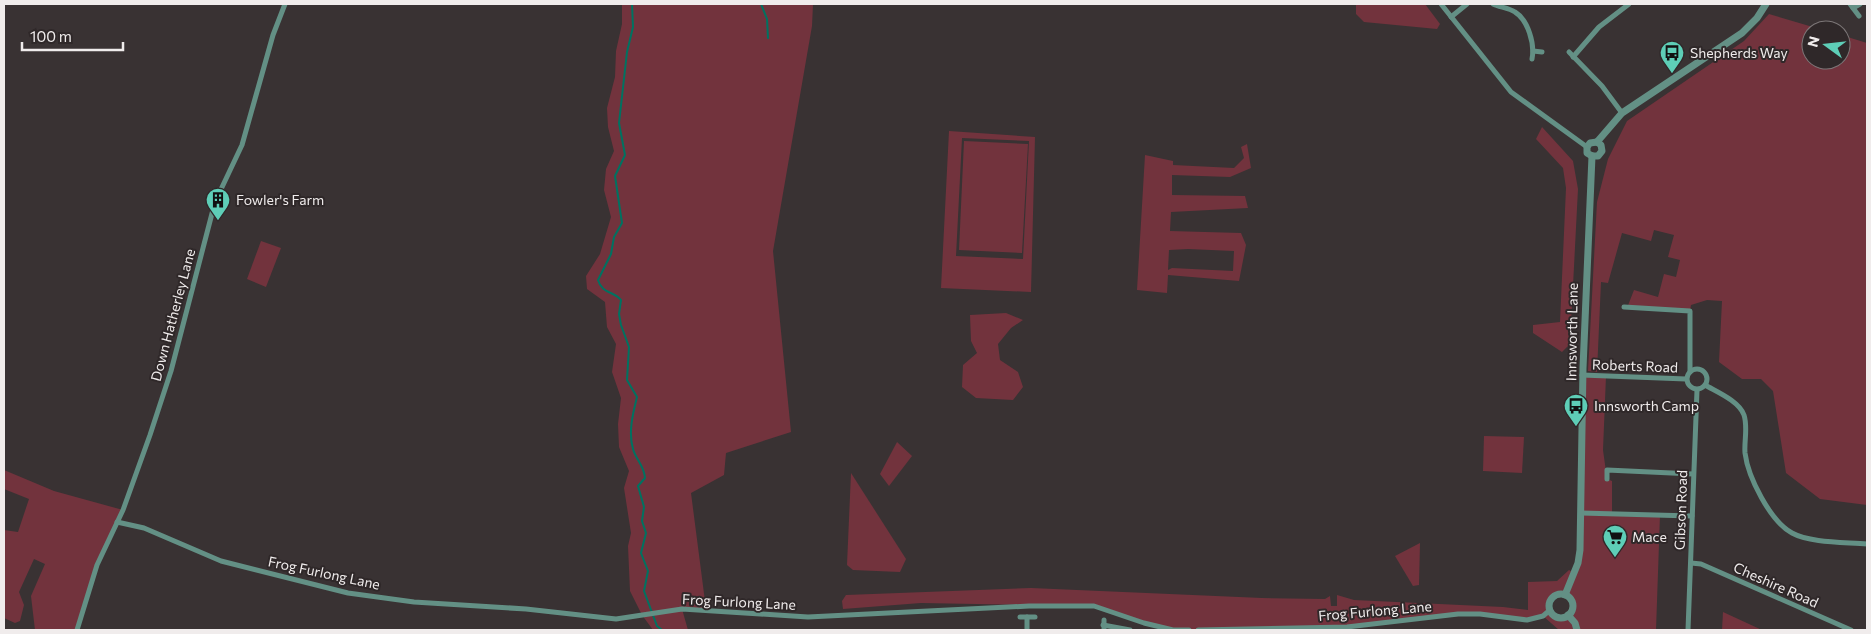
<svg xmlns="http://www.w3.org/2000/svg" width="1871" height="634" viewBox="0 0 1871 634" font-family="Commissioner,sans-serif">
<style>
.green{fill:#72333d;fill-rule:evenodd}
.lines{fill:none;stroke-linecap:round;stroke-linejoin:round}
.stream{stroke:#007261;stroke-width:2}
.minor{stroke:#639085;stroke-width:5}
.tertiary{stroke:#639085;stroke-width:7}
.labels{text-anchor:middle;stroke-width:4;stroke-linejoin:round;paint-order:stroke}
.poi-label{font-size:14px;fill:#f0ecec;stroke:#2f2829;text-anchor:start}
.street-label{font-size:14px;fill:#f0ecec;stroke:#2f2829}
</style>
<rect width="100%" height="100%" fill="#393233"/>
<g class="green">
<polygon points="622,4 813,4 812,26 773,251 791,432 726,453 724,475 691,493 706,609 682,609 688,630 653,630 642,615 630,591 628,546 631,533 624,488 629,471 619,447 618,424 621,398 612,372 616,344 607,327 605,302 587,289 586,276 600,254 611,217 604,190 606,169 614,151 608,127 607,108 615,77 616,51 622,24"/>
<polygon points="1356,4 1425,4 1440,24 1437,29 1364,22 1356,14"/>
<polygon points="1769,14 1823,30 1811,30 1811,60 1841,60 1841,35 1867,43 1867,505 1820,499 1786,473 1773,391 1761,379 1742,379 1719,362 1722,301 1707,300 1691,305 1690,311 1627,308 1634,290 1658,297 1664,274 1676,277 1680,260 1668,257 1674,235 1654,230 1651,241 1622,233 1608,283 1601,282 1597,372 1588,371 1597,202 1608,159 1627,121 1744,41"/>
<polygon points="1542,127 1573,161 1578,189 1570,344 1562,352 1533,333 1533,325 1560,322 1566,188 1563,168 1536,139"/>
<path d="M949,131L1035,137L1031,292L941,288ZM962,138L1029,141L1023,259L956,256Z"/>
<polygon points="964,141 1028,144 1022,253 959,250"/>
<path d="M1247,144L1251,168L1230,177L1172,175V195L1245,196L1248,208L1171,212L1170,231L1241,233L1246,245L1239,281L1168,275L1167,293L1137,290L1145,155L1173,161V165L1234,168L1244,158L1241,147ZM1188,249L1234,251L1233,271L1172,268L1168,270L1169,250Z"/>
<polygon points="261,241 281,248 266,287 247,279"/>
<polygon points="1006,313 1023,320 1011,328 998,344 1000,360 1018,372 1023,387 1013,400 976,398 962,387 963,365 977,353 971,341 970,315"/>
<path d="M1582,375L1606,376L1603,450L1607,479L1612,481V513L1660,515L1656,630H1559L1543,616L1527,620L1480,614L1347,627L1189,630H1173L1094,606L921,603L843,609L842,601L846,595L1031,588L1262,598L1325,599L1330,596L1331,606H1337V595L1354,600L1503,607L1528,610V582L1557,581L1569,570L1574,573L1578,563ZM1563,594L1569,597L1573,607L1568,615L1560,617L1553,614L1549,604L1553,597Z"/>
<polygon points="1484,436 1524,437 1522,473 1483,471"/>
<polygon points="897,442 912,456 889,486 880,474"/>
<polygon points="4,470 54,491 123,510 97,565 77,630 35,630 31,596 45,564 34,559 19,592 24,605 20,621 15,623 4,618 4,530 18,532 29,499 4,489"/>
<polygon points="851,473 906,559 900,572 853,570 847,565"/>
<polygon points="1420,543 1419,585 1413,586 1395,556"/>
<polygon points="1723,612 1762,630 1722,630"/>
</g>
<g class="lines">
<g class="stream">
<path d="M632,4L633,27L627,52L619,123L625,155L615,176L622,223L614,237L611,254L598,280C602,294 614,291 621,300L619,314L621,325L629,347L627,380L637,397C633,413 628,432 633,449C636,460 644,465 645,478L638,486L644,507L642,521L646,533L641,553L648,571L644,591L657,626L662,630"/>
<polyline points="761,4 767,19 768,38"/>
</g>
<g class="minor">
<polyline points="1441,4 1511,92 1587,147"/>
<path d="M1493,4C1499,7 1509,8 1515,12C1528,20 1535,44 1532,59"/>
<polyline points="1850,4 1853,8 1860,4"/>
<polyline points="1853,8 1859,16"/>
<polyline points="1451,17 1467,4"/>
<polyline points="1533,51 1542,52"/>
<polyline points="1569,52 1602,86 1622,113"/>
<polyline points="1573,57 1599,27 1629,4"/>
<polyline points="1624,307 1690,311 1690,372"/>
<circle cx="1697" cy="379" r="10"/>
<polyline points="1582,375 1686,379"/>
<path d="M1705,385C1717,392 1739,401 1744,415C1748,427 1744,441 1745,453C1748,477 1770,521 1792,533C1810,543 1846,542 1867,544"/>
<polyline points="1607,479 1607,470 1693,474"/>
<polyline points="1581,513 1692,516"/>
<polyline points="117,522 144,528 221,561 348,593 414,602 526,609 616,619 682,609 808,617 1029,606 1094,606 1144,623 1173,630 1189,630"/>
<polyline points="1691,563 1701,564 1851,630"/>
<polyline points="1020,617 1035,617"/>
<polyline points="1103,625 1130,630"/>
<polyline points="77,630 97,565 123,510 150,435 171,371 215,202 242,145 273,35 285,4"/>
<polyline points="1027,630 1027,617"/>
<polyline points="1104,630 1104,620"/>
<polyline points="1198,630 1347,627 1458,614 1480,614 1527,620 1543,616 1550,610"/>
<polyline points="1688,630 1697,390"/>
</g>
<g class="tertiary">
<polyline points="1597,142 1622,113 1742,33 1757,18 1766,4"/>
<polyline points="1592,156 1587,153 1587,147 1590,143 1597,142"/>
<polyline points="1592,156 1598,156 1602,151 1601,145 1597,142"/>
<circle cx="1561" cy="606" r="12"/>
<polyline points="1565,595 1578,563 1580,550 1583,368 1592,156"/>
<polyline points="1568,615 1575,623 1577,630"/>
</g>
</g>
<defs>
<symbol id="bus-pin" viewBox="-11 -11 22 30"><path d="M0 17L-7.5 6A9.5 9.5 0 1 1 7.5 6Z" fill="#5eceb7" stroke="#2f2829"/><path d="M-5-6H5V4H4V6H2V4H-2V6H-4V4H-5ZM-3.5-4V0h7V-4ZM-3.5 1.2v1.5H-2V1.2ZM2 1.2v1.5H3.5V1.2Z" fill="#111"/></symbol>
<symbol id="building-pin" viewBox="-11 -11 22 30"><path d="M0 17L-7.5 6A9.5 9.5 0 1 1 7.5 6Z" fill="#5eceb7" stroke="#2f2829"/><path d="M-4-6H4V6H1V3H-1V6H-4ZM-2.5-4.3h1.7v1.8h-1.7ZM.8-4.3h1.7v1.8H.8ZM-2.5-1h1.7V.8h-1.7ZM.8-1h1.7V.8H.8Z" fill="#111"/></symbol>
<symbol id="supermarket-pin" viewBox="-11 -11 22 30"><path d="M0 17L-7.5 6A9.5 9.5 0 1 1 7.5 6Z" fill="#5eceb7" stroke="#2f2829"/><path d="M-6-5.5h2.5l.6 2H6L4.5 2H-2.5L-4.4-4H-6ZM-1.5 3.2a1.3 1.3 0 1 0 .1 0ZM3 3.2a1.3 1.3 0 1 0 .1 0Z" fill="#111"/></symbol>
</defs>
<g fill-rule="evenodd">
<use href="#bus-pin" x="1658" y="39" width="28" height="38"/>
<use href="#building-pin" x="204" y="186" width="28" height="38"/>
<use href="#bus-pin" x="1562" y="392" width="28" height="38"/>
<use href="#supermarket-pin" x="1601" y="523" width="28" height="38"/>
</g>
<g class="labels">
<g class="poi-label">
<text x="1690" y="58">Shepherds Way</text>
<text x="236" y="205">Fowler's Farm</text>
<text x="1594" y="411">Innsworth Camp</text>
<text x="1632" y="542">Mace</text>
</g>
<g class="street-label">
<text transform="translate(173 315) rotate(-75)" y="5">Down Hatherley Lane</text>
<text transform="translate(1572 332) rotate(-89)" y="5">Innsworth Lane</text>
<text transform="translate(1635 366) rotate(2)" y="5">Roberts Road</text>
<text transform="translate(1681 510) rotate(-88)" y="5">Gibson Road</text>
<text transform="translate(324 573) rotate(12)" y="5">Frog Furlong Lane</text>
<text transform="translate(1776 585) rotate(24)" y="5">Cheshire Road</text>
<text transform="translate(739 602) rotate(3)" y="5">Frog Furlong Lane</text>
<text transform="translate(1375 611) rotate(-5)" y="5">Frog Furlong Lane</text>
</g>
</g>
<rect width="1871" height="634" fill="none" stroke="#f0ecec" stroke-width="10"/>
<g transform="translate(1826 45) rotate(285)"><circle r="24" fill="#2f2829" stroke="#7c7677"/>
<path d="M0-4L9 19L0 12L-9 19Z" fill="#5eceb7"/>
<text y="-8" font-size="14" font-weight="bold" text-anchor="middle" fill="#f0ecec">N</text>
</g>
<path d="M22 42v8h101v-8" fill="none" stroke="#f0ecec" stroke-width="2.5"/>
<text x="30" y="42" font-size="15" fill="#f0ecec" stroke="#2f2829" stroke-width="4" paint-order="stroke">100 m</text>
</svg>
